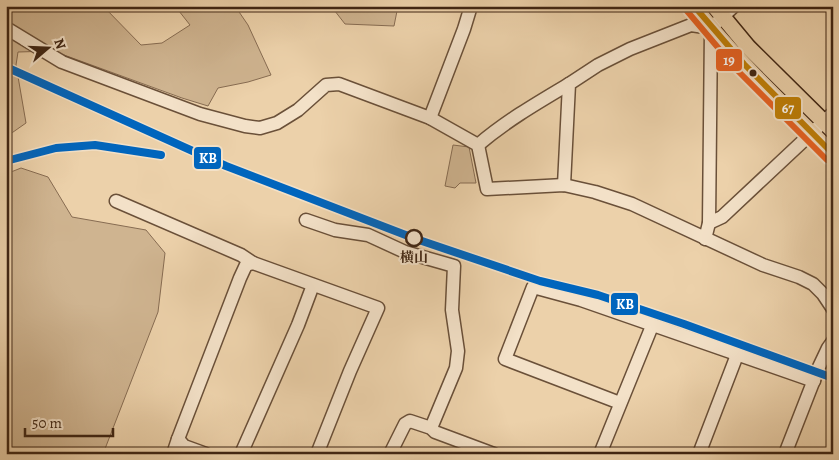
<svg xmlns="http://www.w3.org/2000/svg" width="839" height="460" viewBox="0 0 839 460" font-family="Alegreya,'Noto Serif JP',serif">
<style>
.green{fill:#cfb490;stroke:#876c52}
.lines{fill:none;stroke-linecap:round;stroke-linejoin:round}
.minor-casing{stroke:#6a5039;stroke-width:15}
.major-casing{stroke:#3f2513;stroke-width:18}
.minor{stroke:#f3e1c8;stroke-width:12}
.major{stroke:#ecd1aa;stroke-width:15}
.bus-1-casing{stroke:#f3e1c8;stroke-width:10}
.bus-2-casing{stroke:#f3e1c8;stroke-width:10}
.bus-1{stroke:#c07f06;stroke-width:6}
.bus-2{stroke:#e96221;stroke-width:6}
.rail-1-casing{stroke:#f3e1c8;stroke-width:11}
.rail-1{stroke:#0065bd;stroke-width:8}
.bus-dot{fill:#3f2513;stroke:#f3e1c8;stroke-width:2}
.stop-dot{fill:#f3e1c8;stroke:#3f2513;stroke-width:2.5}
.labels{text-anchor:middle;stroke-width:4;stroke-linejoin:round;paint-order:stroke}
.stop-label{font-size:14px;font-weight:bold;fill:#3f2513;stroke:#f3e1c8}
.line-badge{stroke:#f3e1c8;stroke-width:2}
.badge-label{font-size:14px;text-anchor:middle;font-weight:bold;fill:#fff}
</style>
<rect width="100%" height="100%" fill="#ecd1aa"/>
<filter id="stains"><feTurbulence type="fractalNoise" baseFrequency=".004" numOctaves="4"/><feColorMatrix values="0 0 0 0 .2 0 0 0 0 .09 0 0 0 0 .02 0 0 0 .5 -.17"/></filter>
<radialGradient id="worn" r=".72"><stop offset=".6" stop-color="#630" stop-opacity="0"/><stop offset="1" stop-color="#630" stop-opacity=".3"/></radialGradient>
<g class="green">
<polygon points="6,6 103,6 141,45 162,43 190,25 175,6 235,6 248,25 271,75 248,82 218,88 208,106 182,98 53,51 18,52 16,65 26,123 6,137"/>
<polygon points="331,6 398,6 394,26 345,24"/>
<polygon points="453,145 469,147 476,183 460,183 455,188 445,186"/>
<polygon points="21,168 48,177 72,217 146,230 165,253 158,312 103,454 6,454 6,174"/>
</g>
<g class="lines">
<defs>
<g id="minor">
<polyline points="6,28 62,62 200,114 245,126 260,128 277,123 298,110 326,85 339,84 430,118 478,145 487,189 564,185 595,192 632,204 763,265 799,277 813,284 823,294 833,309"/>
<polyline points="430,118 464,29 471,6"/>
<path d="M478,145C506,121 537,103 569,84"/>
<polyline points="564,185 569,84 598,65 630,49 691,25 711,28"/>
<polyline points="116,201 241,255 253,263"/>
<polyline points="306,220 335,230 368,235 405,252 454,266 452,310 458,351 456,368 431,428"/>
<polyline points="709,223 722,217 833,113"/>
<polyline points="705,239 709,223 711,28 734,6"/>
<polyline points="620,403 505,359 533,287 581,300 814,381"/>
<polyline points="173,454 178,439"/>
<polyline points="206,454 184,446 178,439 240,278 246,265 253,263 378,308 350,371 317,454"/>
<polyline points="241,454 298,325 313,285"/>
<polyline points="390,454 405,424 410,421 431,428 435,432 494,454"/>
<polyline points="600,454 652,326"/>
<polyline points="699,454 737,355"/>
<polyline points="785,454 819,367 828,348 833,341"/>
</g>
<g id="major">
<path d="M694,6C735,60 786,106 833,154"/>
<polyline points="714,6 748,47 833,131"/>
</g>
</defs>
<use href="#minor" class="minor-casing"/>
<use href="#major" class="major-casing"/>
<use href="#minor" class="minor"/>
<use href="#major" class="major"/>
<defs>
<polyline id="bus-1" points="694,6 744,64 833,154"/>
<polyline id="bus-2" points="687,11 737,70 827,160"/>
</defs>
<use href="#bus-1" class="bus-1-casing"/>
<use href="#bus-2" class="bus-2-casing"/>
<use href="#bus-1" class="bus-1"/>
<use href="#bus-2" class="bus-2"/>
<defs>
<g id="rail-1">
<polyline points="6,67 226,166 416,239 540,281 598,295 684,324 833,378"/>
<polyline points="6,161 56,148 95,145 161,155"/>
</g>
</defs>
<use href="#rail-1" class="rail-1-casing"/>
<use href="#rail-1" class="rail-1"/>
</g>
<circle class="bus-dot" cx="753" cy="73" r="4.5"/>
<circle class="stop-dot" cx="414" cy="238" r="8"/>
<g class="labels">
<g class="stop-label">
<text x="414" y="262">横山</text>
</g>
</g>
<g class="line-badge">
<rect x="715" y="48" width="28" height="24" rx="5" fill="#e96221"/>
<rect x="774" y="96" width="28" height="24" rx="5" fill="#c07f06"/>
<rect x="193" y="146" width="29" height="24" rx="5" fill="#0065bd"/>
<rect x="610" y="292" width="29" height="24" rx="5" fill="#0065bd"/>
</g>
<g class="badge-label">
<text x="729" y="65">19</text>
<text x="788" y="113">67</text>
<text x="208" y="163">KB</text>
<text x="625" y="309">KB</text>
</g>
<rect width="839" height="460" fill="none" stroke="#ecd1aa" stroke-width="25"/>
<rect x="8" y="8" width="824" height="445" fill="none" stroke="#3f2513" stroke-width="2.5"/>
<rect x="12" y="12" width="814" height="435" fill="none" stroke="#3f2513"/>
<g transform="translate(48 48) rotate(71)" stroke="#f3e1c8" stroke-width="4" paint-order="stroke">
<path d="M0-4L9 19L0 12L-9 19Z" fill="#3f2513"/>
<text y="-8" font-size="14" font-weight="bold" text-anchor="middle" fill="#3f2513">N</text>
</g>
<path d="M25 428v8h88v-8" fill="none" stroke="#3f2513" stroke-width="2.5"/>
<text x="32" y="428" font-size="15" fill="#3f2513" stroke="#f3e1c8" stroke-width="4" paint-order="stroke">50 m</text>
<rect width="100%" height="100%" filter="url(#stains)"/>
<rect width="100%" height="100%" fill="url(#worn)"/>
</svg>
